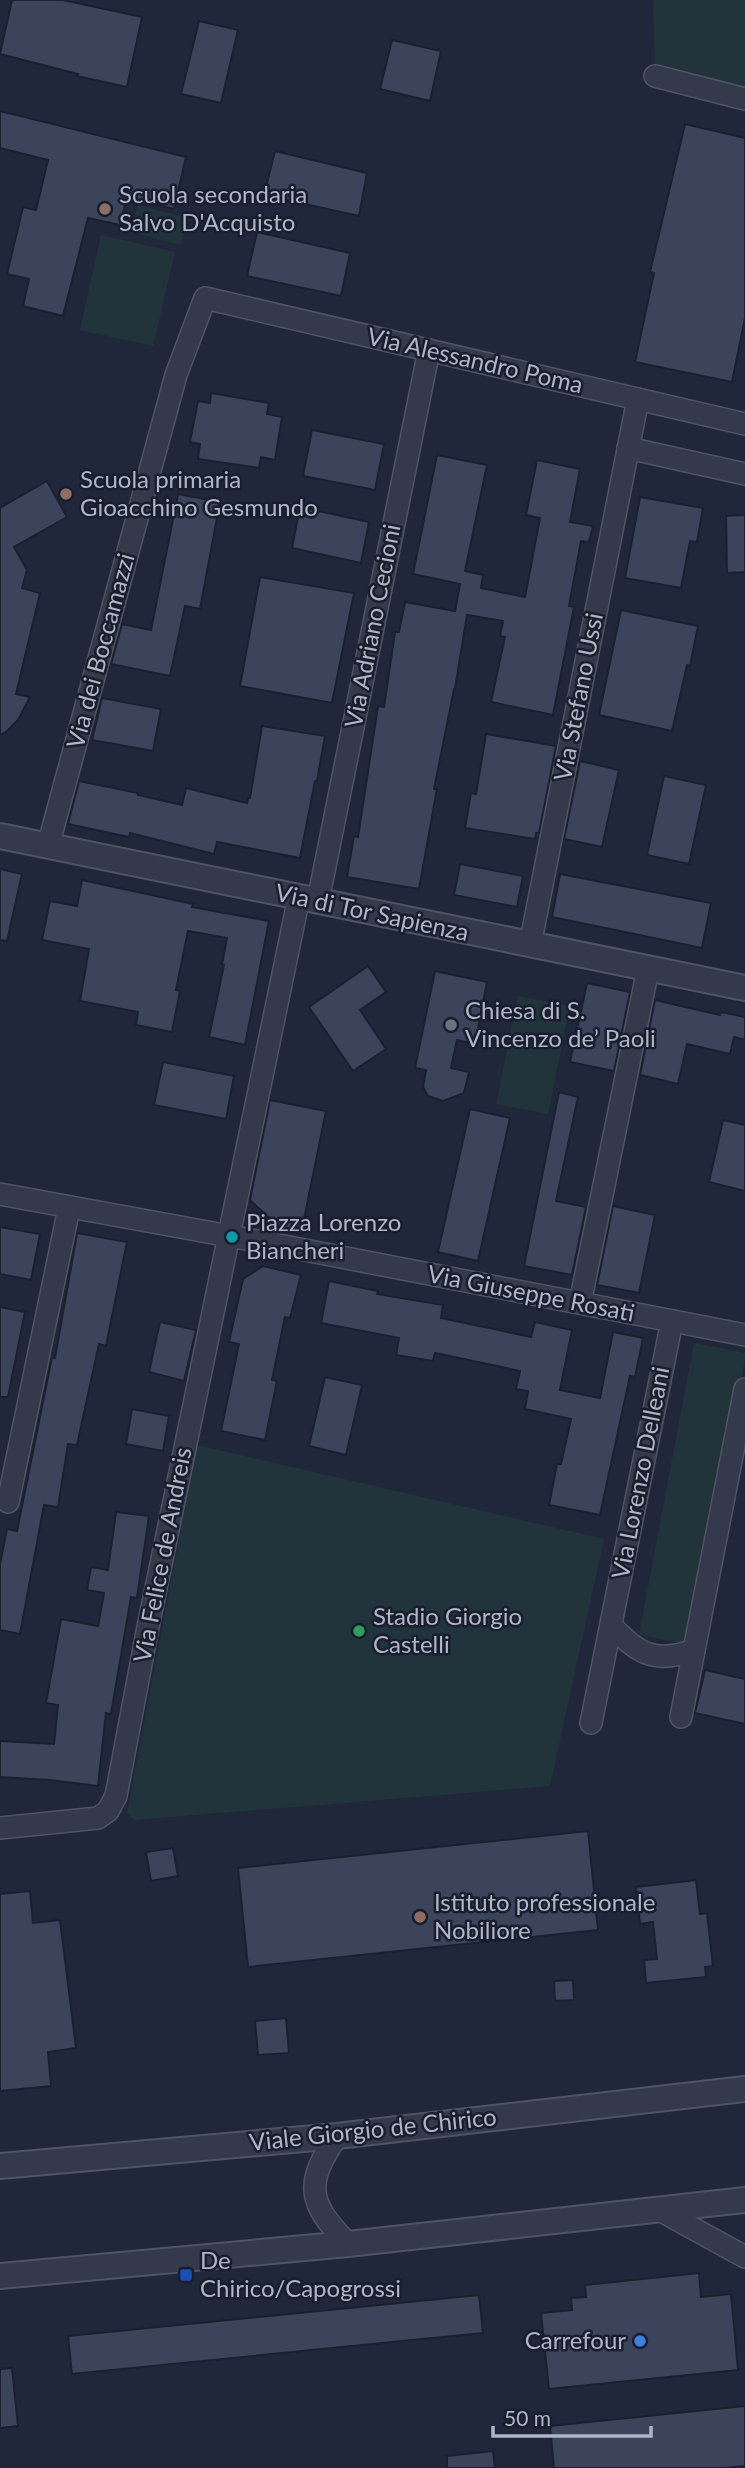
<svg xmlns="http://www.w3.org/2000/svg" width="745" height="2468" viewBox="0 0 745 2468" font-family="Lato,sans-serif">
<style>
.green{fill:#22343b}
.building{fill:#3c445b;stroke:#1b2031;stroke-width:2}
.lines{fill:none;stroke-linecap:round;stroke-linejoin:round}
.minor-casing{stroke:#4f5465;stroke-width:24}
.tertiary-casing{stroke:#4f5465;stroke-width:28}
.minor{stroke:#34394b;stroke-width:21}
.tertiary{stroke:#34394b;stroke-width:24}
.education-dot{fill:#8d6e63;stroke:#191e2f;stroke-width:2.5}
.worship-dot{fill:#6b7280;stroke:#191e2f;stroke-width:2.5}
.culture-dot{fill:#0f9aa8;stroke:#191e2f;stroke-width:2.5}
.leisure-dot{fill:#2e9e5b;stroke:#191e2f;stroke-width:2.5}
.transit-dot{fill:#1a4fb4;stroke:#191e2f;stroke-width:2.5}
.shop-dot{fill:#3f7fe0;stroke:#191e2f;stroke-width:2.5}
.labels{text-anchor:middle;stroke-width:5;stroke-linejoin:round;paint-order:stroke}
.poi-label{font-size:24px;fill:#afb4c7;stroke:#191e2f;text-anchor:start}
.street-label{font-size:24px;fill:#afb4c7;stroke:#191e2f}
</style>
<rect width="100%" height="100%" fill="#20273a"/>
<g class="green">
<polygon points="653,0 745,0 745,99 655,76"/>
<polygon points="138,205 188,218 181,245 131,232"/>
<polygon points="101,235 175,252 153,346 80,330"/>
<polygon points="518,996 570,1006 548,1114 496,1104"/>
<polygon points="694,1343 745,1353 745,1359 691,1645 639,1635"/>
<polygon points="197,1445 604,1539 550,1786 134,1820 127,1813"/>
</g>
<g class="building">
<polygon points="12,0 63,0 142,17 127,87 77,76 78,74 0,54"/>
<polygon points="199,21 238,30 221,103 181,94"/>
<polygon points="392,40 441,51 430,101 380,89"/>
<polygon points="0,111 186,157 174,209 127,197 120,225 88,218 63,316 23,306 29,279 7,274 23,207 36,210 48,160 0,148"/>
<polygon points="685,124 745,138 745,318 732,382 635,362 654,273 650,272"/>
<polygon points="275,151 367,173 359,216 264,195"/>
<polygon points="257,232 350,253 341,296 247,276"/>
<polygon points="211,393 269,403 267,414 282,417 275,460 261,457 259,468 198,459 200,444 190,442 198,401 210,403"/>
<polygon points="312,430 384,444 375,490 303,476"/>
<polygon points="437,455 487,465 465,571 483,575 481,588 525,597 540,518 526,515 537,460 580,469 570,522 593,526 589,542 581,541 569,606 574,607 553,715 491,702 505,637 500,636 503,621 467,615 455,689 454,689 434,789 437,789 419,889 347,877 354,836 358,837 378,706 384,707 395,632 399,632 405,602 455,611 460,584 413,574"/>
<polygon points="47,481 67,517 14,547 27,570 22,588 40,593 16,694 30,697 18,720 6,732 0,735 0,508"/>
<polygon points="178,494 220,502 200,609 185,606 170,676 111,664 122,624 151,630"/>
<polygon points="640,497 703,508 697,542 690,541 681,588 625,578"/>
<polygon points="300,507 369,522 361,563 292,548"/>
<polygon points="745,515 745,572 727,573 726,516"/>
<polygon points="260,577 354,593 332,703 240,686"/>
<polygon points="621,610 698,626 690,666 687,665 672,731 599,715"/>
<polygon points="102,698 161,709 153,751 92,740"/>
<polygon points="262,726 325,736 317,781 315,781 300,858 217,842 214,854 130,833 129,837 68,824 79,781 138,793 138,795 182,805 186,788 247,803 248,798 250,798"/>
<polygon points="486,734 556,746 539,833 536,833 535,839 465,828 471,793 476,794"/>
<polygon points="580,761 619,770 602,847 564,839"/>
<polygon points="664,776 706,785 689,864 647,855"/>
<polygon points="460,864 523,876 517,907 454,895"/>
<polygon points="0,869 22,874 7,941 0,940"/>
<polygon points="560,874 711,903 702,948 552,917"/>
<polygon points="82,880 193,904 192,907 269,921 245,1045 209,1037 224,965 222,964 227,938 188,931 176,990 180,991 172,1032 136,1025 138,1012 80,1001 89,949 42,940 50,901 77,906"/>
<polygon points="368,966 386,992 360,1010 386,1049 353,1071 309,1007"/>
<polygon points="435,971 487,982 475,1044 457,1040 451,1068 469,1072 464,1093 443,1101 428,1096 423,1087 426,1070 415,1068"/>
<polygon points="587,983 630,992 614,1071 570,1062"/>
<polygon points="655,1000 720,1015 721,1012 745,1017 745,1040 734,1037 730,1054 687,1044 678,1084 640,1075"/>
<polygon points="163,1062 234,1076 226,1119 154,1105"/>
<polygon points="559,1092 578,1097 556,1201 586,1207 572,1275 524,1266"/>
<polygon points="270,1100 326,1111 301,1234 282,1230 250,1200"/>
<polygon points="470,1109 510,1118 478,1261 438,1252"/>
<polygon points="723,1120 745,1125 745,1191 709,1182"/>
<polygon points="613,1206 655,1215 639,1293 597,1285"/>
<polygon points="0,1227 40,1234 31,1280 0,1274"/>
<polygon points="77,1233 127,1242 106,1346 99,1344 77,1445 68,1444 58,1507 44,1505 20,1634 0,1630 0,1564 7,1529 17,1531 52,1357 55,1358"/>
<polygon points="263,1266 301,1275 290,1318 285,1317 272,1380 277,1381 265,1440 221,1431 239,1344 229,1342 243,1279"/>
<polygon points="329,1281 378,1291 377,1294 443,1305 441,1318 531,1337 535,1322 572,1330 560,1390 600,1398 613,1332 643,1338 635,1377 630,1376 600,1515 549,1505 557,1464 561,1464 571,1419 525,1409 528,1391 516,1389 520,1371 435,1353 433,1361 396,1355 399,1338 321,1323"/>
<polygon points="0,1307 25,1312 8,1397 0,1397"/>
<polygon points="160,1322 196,1330 184,1381 149,1372"/>
<polygon points="325,1377 362,1385 346,1455 309,1446"/>
<polygon points="132,1409 169,1416 163,1451 126,1444"/>
<polygon points="116,1512 149,1516 137,1598 131,1597 111,1714 106,1713 98,1786 50,1780 0,1777 0,1741 54,1744 58,1705 46,1703 61,1619 98,1626 104,1593 87,1590 91,1567 108,1570"/>
<polygon points="705,1670 745,1679 745,1724 695,1713"/>
<polygon points="588,1831 598,1930 248,1967 238,1868"/>
<polygon points="173,1848 178,1876 151,1881 146,1852"/>
<polygon points="696,1880 700,1914 707,1913 713,1966 705,1967 706,1977 646,1983 644,1960 657,1959 653,1922 640,1924 636,1887"/>
<polygon points="30,1891 33,1923 60,1920 76,2048 48,2052 51,2086 0,2091 0,1894"/>
<polygon points="573,1980 574,2000 555,2001 554,1981"/>
<polygon points="286,2018 289,2053 258,2055 255,2021"/>
<polygon points="699,2273 701,2297 731,2294 738,2370 549,2389 541,2313 572,2310 571,2298 586,2297 585,2285"/>
<polygon points="479,2295 483,2333 72,2374 68,2336"/>
<polygon points="12,2368 18,2426 0,2428 0,2369"/>
<polygon points="745,2406 745,2466 724,2468 554,2468 550,2426"/>
<polygon points="493,2451 495,2468 447,2468 447,2456"/>
</g>
<g class="lines">
<defs>
<g id="minor">
<polyline points="655,76 745,99"/>
<polyline points="628,448 745,474"/>
<polyline points="48,846 176,375 205,298 745,424"/>
<polyline points="318,901 429,350"/>
<polyline points="530,945 638,399"/>
<polyline points="0,1194 284,1246 745,1335"/>
<polyline points="580,1303 648,969"/>
<polyline points="8,1502 69,1208"/>
<path d="M611,1625C637,1654 656,1664 694,1650"/>
<polyline points="681,1717 745,1389"/>
<polyline points="591,1723 672,1321"/>
<polyline points="0,1828 98,1818 108,1811 116,1796 148,1627 299,897"/>
<path d="M337,2136C304,2184 308,2203 348,2244"/>
<polyline points="656,2208 745,2257"/>
</g>
<g id="tertiary">
<polyline points="0,836 745,988"/>
<polyline points="0,2166 337,2136 745,2089"/>
<polyline points="0,2276 348,2244 745,2200"/>
</g>
</defs>
<use href="#minor" class="minor-casing"/>
<use href="#tertiary" class="tertiary-casing"/>
<use href="#minor" class="minor"/>
<use href="#tertiary" class="tertiary"/>
</g>
<g class="education-dot">
<circle cx="105" cy="209" r="7"/>
<circle cx="66" cy="494" r="7"/>
<circle cx="420" cy="1917" r="7"/>
</g>
<circle class="worship-dot" cx="451" cy="1025" r="7"/>
<circle class="culture-dot" cx="232" cy="1237" r="7"/>
<circle class="leisure-dot" cx="359" cy="1631" r="7"/>
<rect class="transit-dot" x="179" y="2268" width="14" height="14" rx="3.5"/>
<circle class="shop-dot" cx="640" cy="2341" r="7"/>
<g class="labels">
<g class="poi-label">
<text x="119" y="203">Scuola secondaria<tspan x="119" dy="28">Salvo D'Acquisto</tspan></text>
<text x="80" y="488">Scuola primaria<tspan x="80" dy="28">Gioacchino Gesmundo</tspan></text>
<text x="465" y="1019">Chiesa di S.<tspan x="465" dy="28">Vincenzo de’ Paoli</tspan></text>
<text x="246" y="1231">Piazza Lorenzo<tspan x="246" dy="28">Biancheri</tspan></text>
<text x="373" y="1625">Stadio Giorgio<tspan x="373" dy="28">Castelli</tspan></text>
<text x="434" y="1911">Istituto professionale<tspan x="434" dy="28">Nobiliore</tspan></text>
<text x="200" y="2269">De<tspan x="200" dy="28">Chirico/Capogrossi</tspan></text>
<text x="626" y="2349" text-anchor="end">Carrefour</text>
</g>
<g class="street-label">
<text transform="translate(475 361) rotate(13)" y="8">Via Alessandro Poma</text>
<text transform="translate(373 626) rotate(-79)" y="8">Via Adriano Cecioni</text>
<text transform="translate(101 651) rotate(-75)" y="8">Via dei Boccamazzi</text>
<text transform="translate(579 697) rotate(-79)" y="8">Via Stefano Ussi</text>
<text transform="translate(372 913) rotate(12)" y="8">Via di Tor Sapienza</text>
<text transform="translate(531 1294) rotate(11)" y="8">Via Giuseppe Rosati</text>
<text transform="translate(641 1473) rotate(-79)" y="8">Via Lorenzo Delleani</text>
<text transform="translate(163 1555) rotate(-79)" y="8">Via Felice de Andreis</text>
<text transform="translate(373 2130) rotate(-6)" y="8">Viale Giorgio de Chirico</text>
</g>
</g>
<path d="M493 2426v10h158v-10" fill="none" stroke="#afb4c7" stroke-width="3.5"/>
<text x="504" y="2426" font-size="21" fill="#afb4c7" stroke="#191e2f" stroke-width="5" paint-order="stroke">50 m</text>
</svg>
